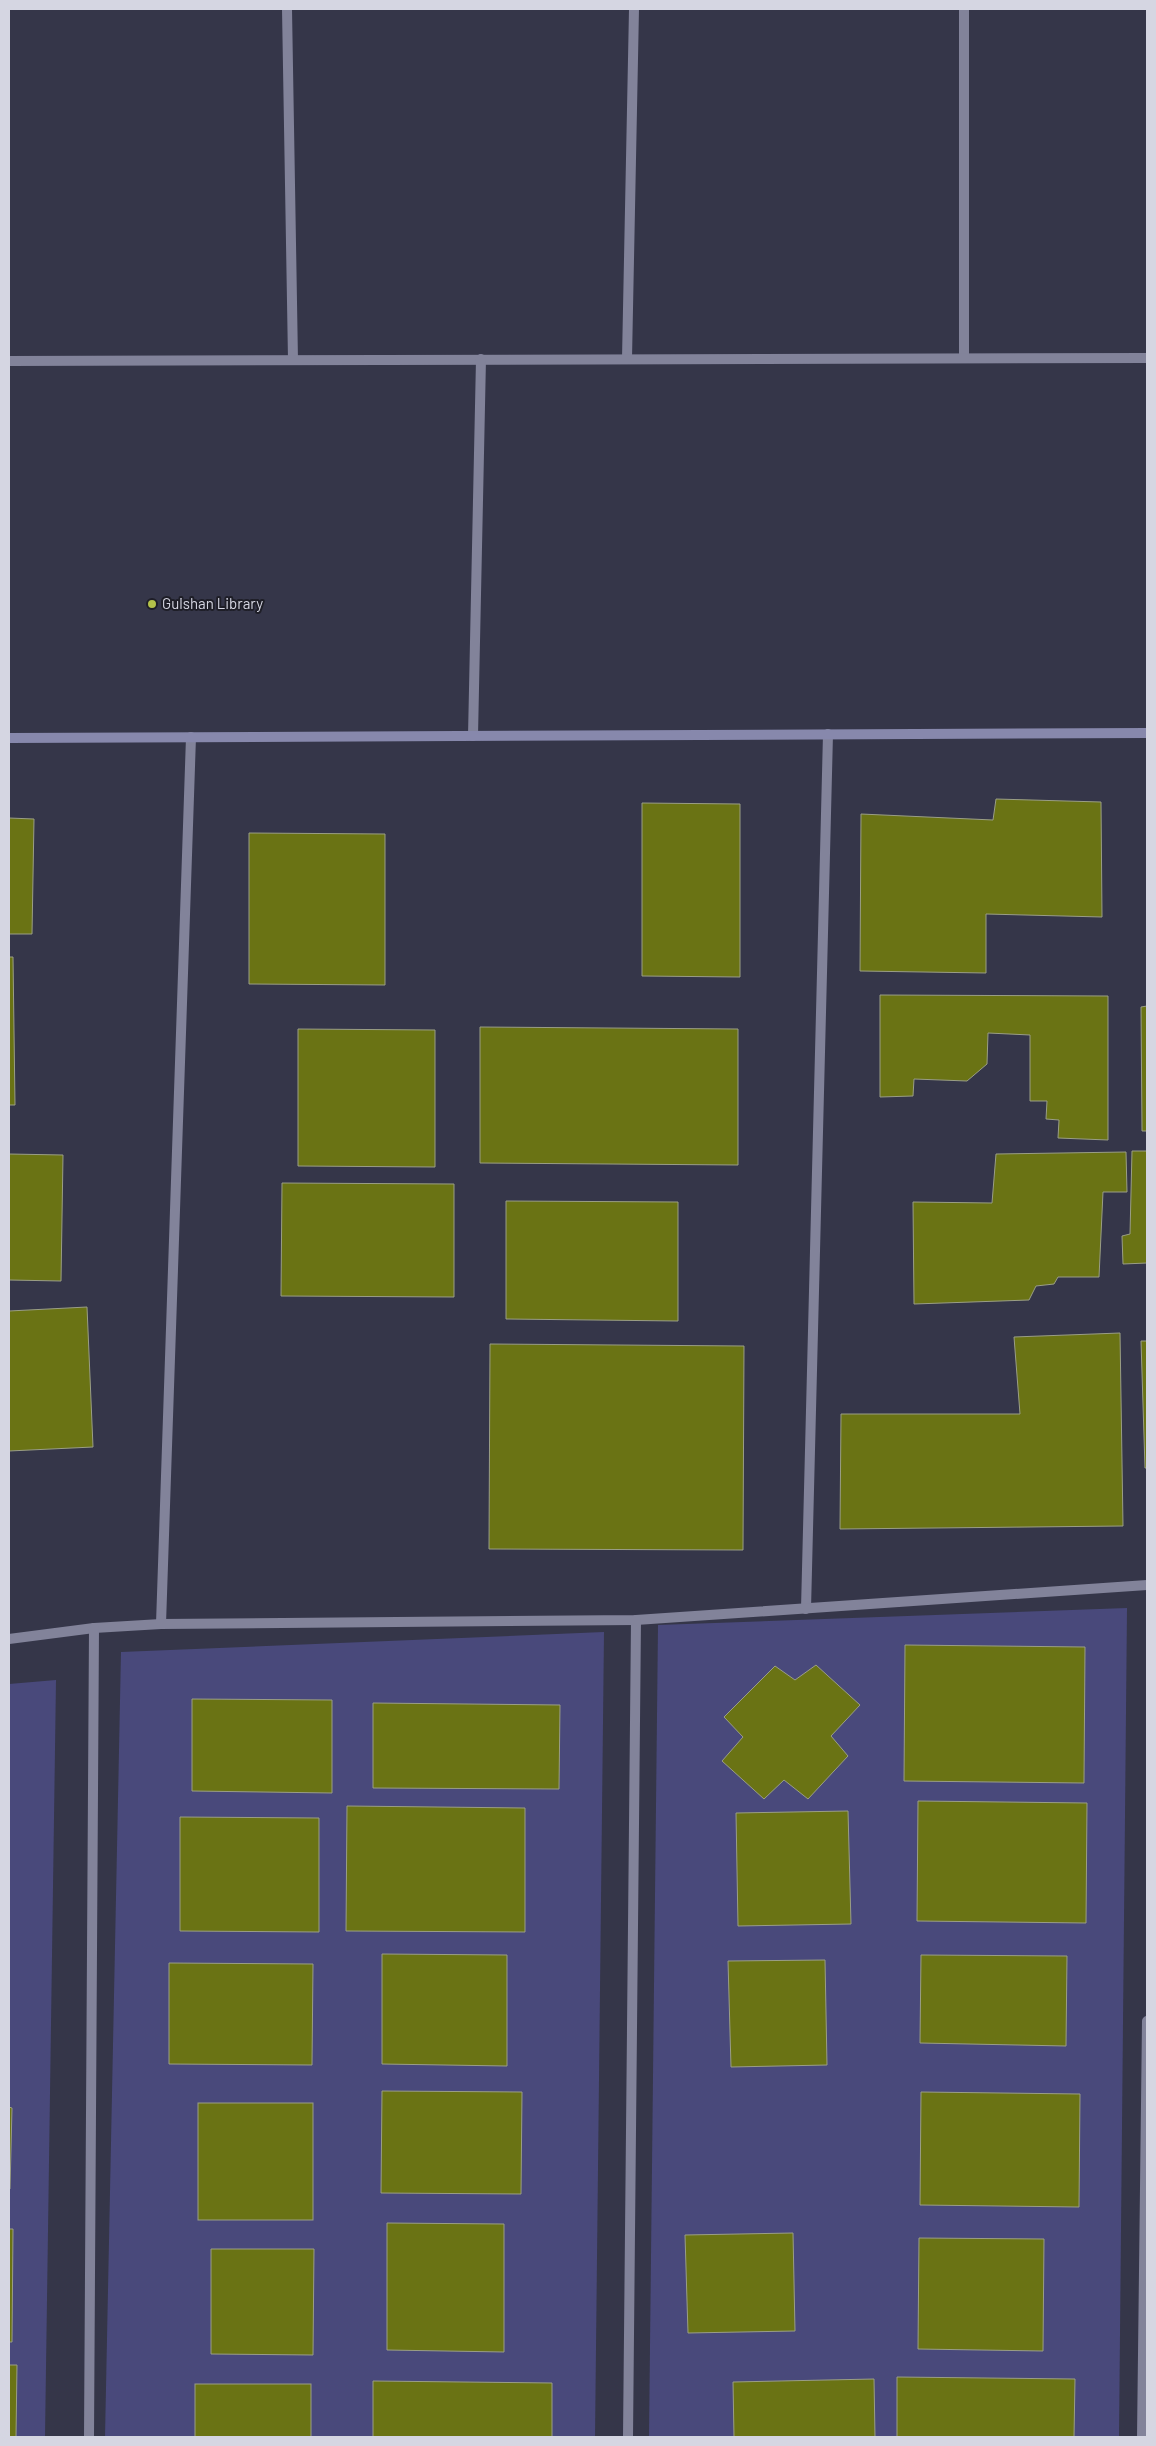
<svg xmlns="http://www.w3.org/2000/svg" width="1156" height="2446" viewBox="0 0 1156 2446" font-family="Barlow,sans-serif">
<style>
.green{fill:#49497b}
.building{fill:#6a7314;stroke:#9a9e86}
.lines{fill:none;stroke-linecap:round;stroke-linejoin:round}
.street{stroke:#82839a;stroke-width:10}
.secondary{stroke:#8788ac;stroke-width:10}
.poi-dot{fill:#b4c24a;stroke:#1e1e27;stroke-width:2}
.labels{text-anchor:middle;stroke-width:4;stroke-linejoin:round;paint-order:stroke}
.poi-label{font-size:15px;fill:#d5d6e2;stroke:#1e1e27;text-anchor:start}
</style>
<rect width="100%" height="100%" fill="#353649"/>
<g class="green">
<polygon points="1127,1608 1119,2437 649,2437 658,1625"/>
<polygon points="604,1632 595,2437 105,2437 121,1652"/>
<polygon points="56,1680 45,2437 9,2437 9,1684"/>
</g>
<g class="building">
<polygon points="996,799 1101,802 1102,917 986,914 986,973 860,971 861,814 993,820"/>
<polygon points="642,803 740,804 740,977 642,976"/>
<polygon points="9,818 34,819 32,934 9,934"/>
<polygon points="249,833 385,834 385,985 249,984"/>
<polygon points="9,957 13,957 15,1105 9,1105"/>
<polygon points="880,995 1108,996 1108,1140 1058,1138 1059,1120 1046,1119 1047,1101 1030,1101 1030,1035 988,1033 987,1064 967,1081 914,1079 913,1096 880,1097"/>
<polygon points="1147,1006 1147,1131 1142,1131 1141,1007"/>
<polygon points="480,1027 738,1029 738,1165 480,1163"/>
<polygon points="298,1029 435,1030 435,1167 298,1166"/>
<polygon points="1132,1151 1147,1151 1147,1263 1123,1264 1122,1236 1130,1234"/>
<polygon points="1126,1152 1127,1192 1103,1192 1099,1277 1058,1277 1054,1284 1036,1286 1029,1300 914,1304 913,1202 992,1203 996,1154"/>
<polygon points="9,1154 63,1155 61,1281 9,1280"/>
<polygon points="282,1183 454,1184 454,1297 281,1296"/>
<polygon points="506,1201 678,1202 678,1321 506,1319"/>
<polygon points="87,1307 93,1447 9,1451 9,1311"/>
<polygon points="1120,1333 1123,1526 840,1529 841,1414 1020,1414 1014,1337"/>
<polygon points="1141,1341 1147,1341 1147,1468 1145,1468"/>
<polygon points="490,1344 744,1346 743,1550 489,1549"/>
<polygon points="905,1645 1085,1647 1084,1783 904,1781"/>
<polygon points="816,1665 860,1705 831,1736 848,1756 808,1799 784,1780 764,1799 722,1761 743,1737 724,1717 775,1666 795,1680"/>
<polygon points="192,1699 332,1700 332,1793 192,1791"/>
<polygon points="373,1703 560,1705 559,1789 373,1788"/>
<polygon points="918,1801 1087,1803 1086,1923 917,1921"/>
<polygon points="347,1806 525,1808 525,1932 346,1931"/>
<polygon points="848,1811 851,1924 738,1926 736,1813"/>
<polygon points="180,1817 319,1818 319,1932 180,1931"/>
<polygon points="382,1954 507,1955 507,2066 382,2064"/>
<polygon points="921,1955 1067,1956 1066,2046 920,2043"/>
<polygon points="825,1960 827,2065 731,2067 728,1961"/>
<polygon points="169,1963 313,1964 312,2065 169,2064"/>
<polygon points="382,2091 522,2092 521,2194 381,2193"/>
<polygon points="921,2092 1080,2094 1079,2207 920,2205"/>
<rect x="198" y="2103" width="115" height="117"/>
<polygon points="9,2107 12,2108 10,2189 9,2189"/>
<polygon points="387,2223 504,2224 504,2352 387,2350"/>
<polygon points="9,2229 13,2229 12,2342 9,2342"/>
<polygon points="793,2233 795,2331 688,2333 685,2235"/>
<polygon points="919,2238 1044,2239 1043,2351 918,2349"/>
<polygon points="211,2249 314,2249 313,2355 211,2354"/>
<polygon points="9,2365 17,2365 16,2437 9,2437"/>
<polygon points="897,2377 1075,2379 1074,2437 897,2437"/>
<polygon points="874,2379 875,2437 734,2437 733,2382"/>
<polygon points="373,2381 552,2383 552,2437 373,2437"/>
<rect x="195" y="2384" width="116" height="53"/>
</g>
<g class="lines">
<g class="street">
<polyline points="287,9 293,360"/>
<polyline points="964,9 964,358"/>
<polyline points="627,359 634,9"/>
<polyline points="9,361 1147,358"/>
<polyline points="473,736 481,359"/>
<polyline points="806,1609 828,734"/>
<polyline points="161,1624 191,737"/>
<polyline points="9,1639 94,1628 161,1624 636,1620 1147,1585"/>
<polyline points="89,2437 94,1628"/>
<polyline points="628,2437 636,1620"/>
<polyline points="1142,2437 1147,2021"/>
</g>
<polyline class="secondary" points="9,738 1147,733"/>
</g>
<circle class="poi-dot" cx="152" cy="604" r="5"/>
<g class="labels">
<g class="poi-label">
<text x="162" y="609">Gulshan Library</text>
</g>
</g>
<rect width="1156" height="2446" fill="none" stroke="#d5d6e2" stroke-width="20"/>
</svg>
